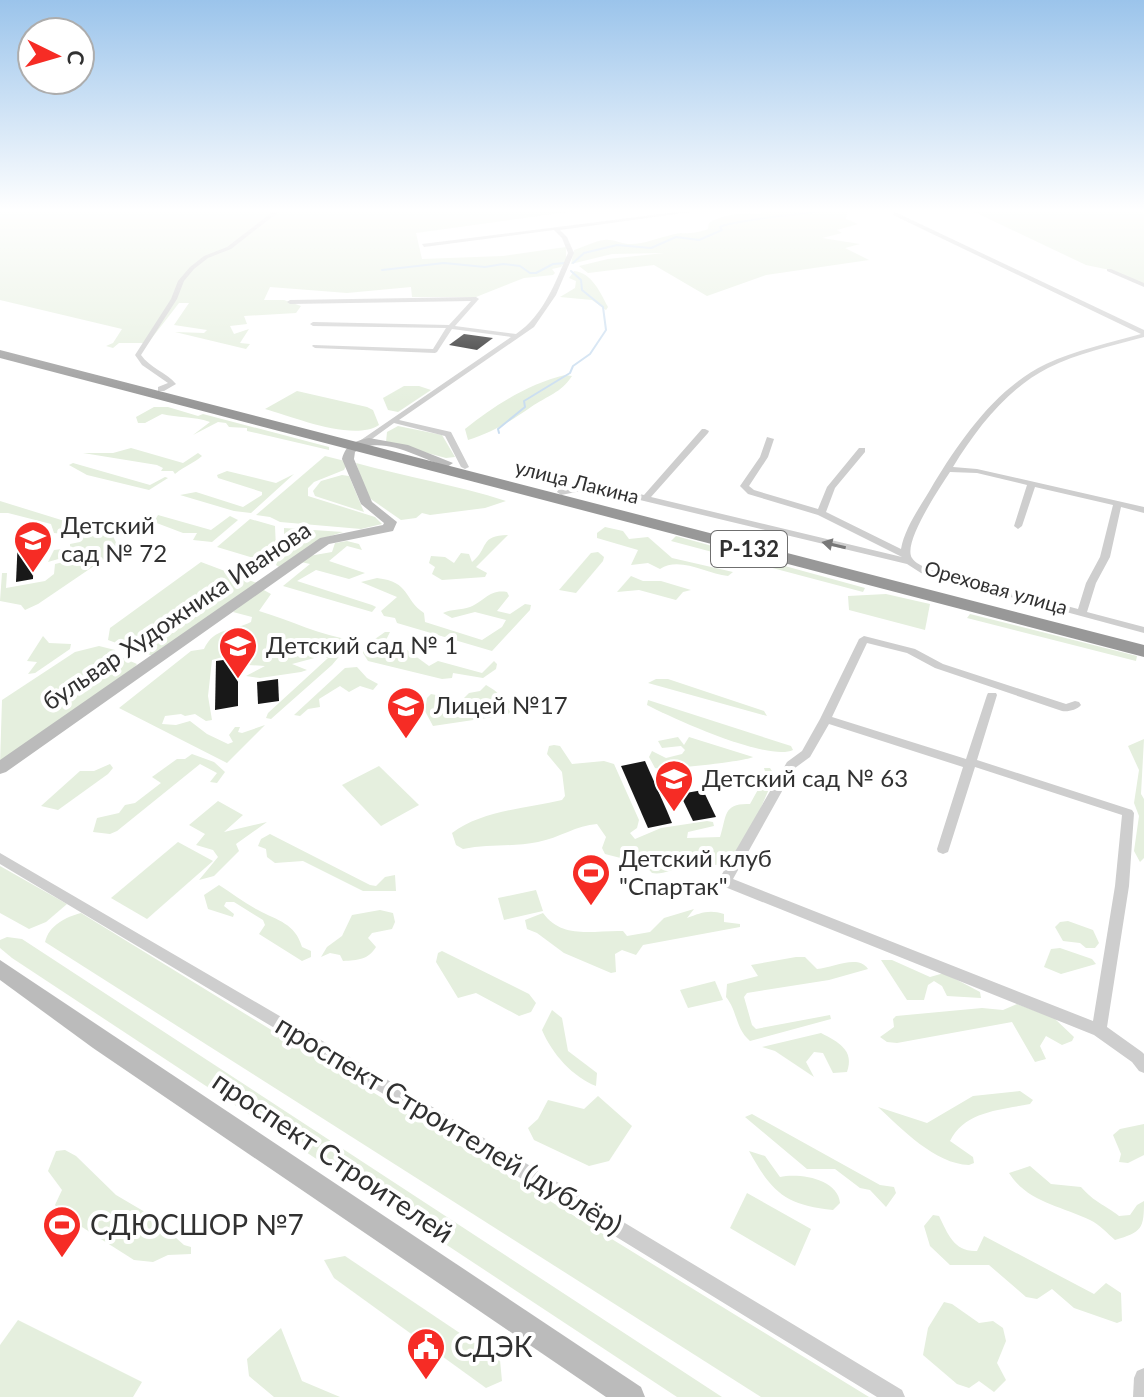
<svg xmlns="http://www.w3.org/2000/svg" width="1144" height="1397" viewBox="0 0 1144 1397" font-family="Lato,sans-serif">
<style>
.green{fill:#e5efde}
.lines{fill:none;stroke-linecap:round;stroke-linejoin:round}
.stream{stroke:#c9ddf0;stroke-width:2}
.building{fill:#181818}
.street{fill:#cecece;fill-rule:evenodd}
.secondary{fill:#bbb;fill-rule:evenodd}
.highway{fill:#989898;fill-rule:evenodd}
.oneway{fill:#787878}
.labels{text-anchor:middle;stroke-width:8;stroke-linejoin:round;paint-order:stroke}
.far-street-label{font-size:20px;fill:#313131;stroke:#fff}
.shield{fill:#fff;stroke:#6f6f6f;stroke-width:2}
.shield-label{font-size:22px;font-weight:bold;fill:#313131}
.poi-label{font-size:24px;fill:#313131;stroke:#fff;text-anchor:start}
.street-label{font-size:24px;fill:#313131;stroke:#fff}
.near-street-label{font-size:28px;fill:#313131;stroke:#fff}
.near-poi-label{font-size:28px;fill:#313131;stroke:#fff;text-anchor:start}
</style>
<rect width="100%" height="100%" fill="#fff"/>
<g class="green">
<polygon points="0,210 582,210 416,233 422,259 503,256 566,247 566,261 561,267 552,269 555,273 553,275 524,278 476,297 412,297 411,287 347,293 270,287 264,300 284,300 301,306 296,313 244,316 247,324 230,326 234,334 249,329 240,343 250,344 246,349 175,332 204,333 207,330 174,325 189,303 179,303 148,343 119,343 113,348 106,346 113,343 122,329 0,300"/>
<path d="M763,210H847L846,219L858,224L837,230L842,233L822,238L860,244L845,248L869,260L766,275L707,296L654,265L588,273L579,266L608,259L664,253L612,254L571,264L574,250C584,247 595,241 604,240C613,239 619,243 628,244C642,245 658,238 671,235C684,231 690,236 708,229L709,223C723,214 745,212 761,214Z"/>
<polygon points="970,210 1144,210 1144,284 1110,270 1086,265"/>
<path d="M574,271C592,273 600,292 608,307L606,310L592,300L560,297L575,288L576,281L569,278Z"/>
<path d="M565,375L572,376C561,393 547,396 531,407C509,422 494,432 468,440L465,429C495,405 528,384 565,375Z"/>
<polygon points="404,386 419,386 431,390 398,412 388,410 383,398"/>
<path d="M297,391L367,407L373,410L379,425C353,442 294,417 265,409Z"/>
<path d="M154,407H168L198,416L203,414L329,447V450L247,431V428L229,427L226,423L218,422L193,435L210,422C193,416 178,418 162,414L145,423H138L136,417Z"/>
<polygon points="398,426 442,435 455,457 446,458 386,442 387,432"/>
<path d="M131,448L183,463L198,453L202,456C193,464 184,466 175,474L173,471H161L163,468L157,465L83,453H113Z"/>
<polygon points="325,456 345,461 346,466 344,470 314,482 308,488 308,496 375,517 382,524 361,529 280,522 270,517 256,515"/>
<polygon points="73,463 150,485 165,477 168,478 149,490 87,475 69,465"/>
<path d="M356,463C406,477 457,485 506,501L485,508L430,515L422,513L416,518L401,520L368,497Z"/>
<polygon points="227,471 276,483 294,474 251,513 234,511 180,495 196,492 243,507 262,495 262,492 218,478 217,475"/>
<polygon points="342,475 349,476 364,512 315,496 313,491 321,481"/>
<polygon points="0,501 113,536 119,549 38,604 25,610 21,605 0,601 2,573 7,573 6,588 45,581 54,574 55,564 89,556 93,549 48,562 54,550 70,548 70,544 80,542 80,536 54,533 51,524 8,513 0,513"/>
<polygon points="158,515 211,530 230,516 238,520 212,542 193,540 197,533 183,533 154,522"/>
<polygon points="250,519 275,526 276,549 270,563 217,547"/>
<path d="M605,527L623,531L629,539L648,537L672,558L733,572L728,576C706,574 680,556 660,569L648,563L631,565L638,550L597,538V533Z"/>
<polygon points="284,528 343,532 321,539 279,567 276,565 284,544"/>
<path d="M508,535L476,567L487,573L485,577L442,580L432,574L435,567L429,563L431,556L445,557L454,563L461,553L469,554L472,562C489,549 479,535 508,535Z"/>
<polygon points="676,536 865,588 863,592 671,541"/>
<polygon points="347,541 359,544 362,550 347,546 329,561 365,573 349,579 316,570 297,581 372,605 376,607 372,612 283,586 310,564 301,562 309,556 332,552 335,543"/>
<polygon points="598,552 604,557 603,561 576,593 559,590 591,553"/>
<polygon points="201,562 257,583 153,656 108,640 110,628"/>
<polygon points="631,576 643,581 661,581 691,590 683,592 676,600 639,590 617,592"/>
<path d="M377,578C411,582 403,599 424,613L425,622L482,640L502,627L506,620L475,612L452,618L443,613C451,609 461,610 470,607C485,601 489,589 507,592L509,596L497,611L510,614L525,604L531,605L530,610L492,651L397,623L395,618L384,616L381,611L397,597L361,582Z"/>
<path d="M262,589L271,594L259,611C290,620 321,636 353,640L332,665L271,719L266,718L268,713L328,658L322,656L292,664L307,670L301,672L260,678L246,676L265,666L248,665L242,657L233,654L212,660L208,696L212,720L206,721L195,714L185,716L181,714L165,716L162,724L176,725L190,721L207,734L228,744L233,742L229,735L235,727H240L238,732L242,733L265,725L227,763L119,708L191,651L204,649C214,627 234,631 251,622L252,617L233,612Z"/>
<polygon points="886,594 930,604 925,630 849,610 848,596"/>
<polygon points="970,614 1137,656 1136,661 967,618"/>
<polygon points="385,632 390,632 385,642 407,650 429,666 438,661 482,673 494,661 497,664 496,669 483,678 453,673 452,678 442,679 368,661 363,653 365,646"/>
<polygon points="43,636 49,643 71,644 70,649 35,673 28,674 37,662 27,661"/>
<polygon points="99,646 115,650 116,655 137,664 132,670 0,765 2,700 75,652"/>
<polygon points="357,667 367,678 378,684 373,690 360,686 349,692 340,686 319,699 320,707 308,709 300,716 294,715 345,668"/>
<polygon points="656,679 668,679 764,711 767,716 648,683"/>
<path d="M486,685C499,692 504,699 510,712L507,715L433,726L425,711L427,698L431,694C442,695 447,702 457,705L469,693L480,691Z"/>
<path d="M648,700L791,746L793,750C768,762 672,718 647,705Z"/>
<path d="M678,737L684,745L689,737L753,757C744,762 662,770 655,768L649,757L652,751L666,758L682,754L685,750L681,746L662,748L658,741Z"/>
<polygon points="1144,739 1141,794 1144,799 1144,858 1140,862 1134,851 1139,816 1134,803 1139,770 1128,746"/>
<path d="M554,745L560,746L572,764L604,761L614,764L639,820L637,828L630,833L635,839L661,828L707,821L713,822L714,826L688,832L687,838L720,837C727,815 723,803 750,804L766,775L764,768H770L775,776C765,796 747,847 731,859C717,868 697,867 682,868C671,869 663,875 652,873L644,864L605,854L602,848L606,837L597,824C577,825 559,838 538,842C513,847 488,844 463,849L456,845L452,833C481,811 527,808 562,800L565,796L562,772L547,754L549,746Z"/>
<polygon points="192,754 214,762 225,772 217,783 210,782 217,773 200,764 117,831 110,834 93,832 97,818 119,813 125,805 135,803 161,783 152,777 177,759 185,759"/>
<polygon points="110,764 113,768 108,774 58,810 41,806 80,771 94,771"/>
<polygon points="379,766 419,805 381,826 342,785"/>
<polygon points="218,801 243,815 224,832 267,822 236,844 239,851 214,876 199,880 218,857 213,850 196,845 205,834 189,825"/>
<polygon points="270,834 370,885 376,886 385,877 395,875 396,891 363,891 303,861 275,863 267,857 266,849 258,846 261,839"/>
<polygon points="178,842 213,861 147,919 111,898"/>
<polygon points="0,866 67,904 46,922 29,929 0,913"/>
<path d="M219,885C232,893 244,903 258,910C278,921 295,923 302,947L311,951V957L302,961L259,934L265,925L263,920L234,902H226L224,906L234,914L233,917L208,909L204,895Z"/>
<polygon points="536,890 543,911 504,920 498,898"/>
<path d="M694,909L687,918C700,913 709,909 724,914V922L740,924V927L643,945L636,955L622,950L615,954L616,972L611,973L564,953L537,933L527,929L525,920L543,913C563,940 593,930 623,931L627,936L650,932L664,918Z"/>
<path d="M380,910L393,913L395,922L392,929L372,933L368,938L376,947C368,960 358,960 343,961L340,955L330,953L321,957L327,947L342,936L352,915Z"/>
<path d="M81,913L869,1397H761L45,942C49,925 66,917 81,913Z"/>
<polygon points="1068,921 1093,930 1099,943 1095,948 1086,948 1080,943 1063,941 1055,927 1060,922"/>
<polygon points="7,937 22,939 722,1397 677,1397 12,958 0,948 0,940"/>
<polygon points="1060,948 1092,959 1096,964 1061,974 1044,967 1051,949"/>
<polygon points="442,951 529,994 536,1003 531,1012 519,1016 476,993 458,998 436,962 438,953"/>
<path d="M796,957H805L817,969C833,968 858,954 868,969L829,980L747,993L744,997L752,1025L756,1029L830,1015L831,1019L750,1041C735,1028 738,1012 726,997L727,984L758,976L751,965Z"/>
<polygon points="881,960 892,960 930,977 944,973 980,992 981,998 947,996 942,986 934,981 928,985 924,1000 907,1000"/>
<polygon points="715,981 723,1000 688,1008 680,990"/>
<polygon points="1017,1004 1054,1018 1074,1037 1072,1041 1062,1045 1046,1036 1040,1046 1046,1059 1035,1062 1012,1022 897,1043 887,1042 880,1037 894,1027 893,1019 896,1016 982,1008 1003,1010"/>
<path d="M552,1010L562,1018L568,1051L597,1073L596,1086C573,1077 552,1054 542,1030Z"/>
<path d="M821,1033C838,1042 855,1050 847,1072L833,1073L823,1053L814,1052L806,1062L814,1077L775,1051L762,1047Z"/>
<path d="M1020,1091L1033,1100L1030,1104C1000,1110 965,1111 950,1141L973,1157L974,1163L969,1165C935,1164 902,1129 878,1107L927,1123L973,1096Z"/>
<polygon points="598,1096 632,1126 609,1161 589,1166 534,1140 528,1128 538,1119 548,1100 584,1109"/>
<polygon points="752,1114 880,1185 894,1187 896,1193 886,1207 870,1190 860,1188 835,1169 807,1169 745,1117"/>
<polygon points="1144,1124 1144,1155 1128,1163 1119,1162 1121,1154 1113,1135 1120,1129"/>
<polygon points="65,1150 76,1156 116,1195 150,1215 184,1245 191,1247 191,1254 168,1255 153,1262 134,1260 63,1215 55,1205 62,1190 48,1171 56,1151"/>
<path d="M749,1151L765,1156L780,1177C800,1173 838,1179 840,1203L833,1210C786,1205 772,1193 749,1151Z"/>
<path d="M1030,1166L1051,1184L1081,1187C1095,1203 1104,1204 1119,1216L1130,1215L1137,1205L1144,1201C1144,1229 1142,1232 1115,1240C1108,1234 1099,1224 1090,1220C1061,1206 1027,1202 1009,1173Z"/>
<polygon points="747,1193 811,1229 795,1266 730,1228"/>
<path d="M933,1215L939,1216C948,1234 954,1252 977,1251L984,1236L1094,1294L1106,1283L1121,1293L1122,1321L1117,1323L1074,1308L1052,1289L1037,1299L1026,1297L989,1265H950L930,1246L924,1226Z"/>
<polygon points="345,1256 500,1360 502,1381 486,1388 334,1278 324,1260"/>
<polygon points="944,1302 952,1304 979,1323 993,1321 1003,1328 1006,1341 997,1363 1006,1380 994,1392 979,1381 969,1388 957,1384 923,1355 928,1328"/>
<polygon points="18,1320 142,1382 133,1397 0,1397 0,1345"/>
<polygon points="281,1328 302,1381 340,1397 274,1397 249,1376 247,1359"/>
</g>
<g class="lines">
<g class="stream">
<path d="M573,263L584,253L617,245L651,248L676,237L699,240L722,230L720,227C731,220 811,213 831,210"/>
<polyline points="382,270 444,263 485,267 503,264 520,266 530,273 536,273 553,264 565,263"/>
<polyline points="499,433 498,429 525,407 524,401 570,373 573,366 590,354 606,330 603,307 582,290 581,280 571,271"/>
</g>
</g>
<g class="building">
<polygon points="464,334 493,338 477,350 449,345"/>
<polygon points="34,535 33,579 16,582 18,537"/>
<polygon points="238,658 238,706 215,710 216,661"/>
<polygon points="278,679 279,701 258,704 257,682"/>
<polygon points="645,761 667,811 672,823 648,828 621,766"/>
<polygon points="703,790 716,817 693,821 680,794"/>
</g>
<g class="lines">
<g class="street">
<path d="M275,210H281L231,249L208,258L194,269L184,281L177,299L141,355C150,368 166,372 176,384L164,391H158V387L168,383L142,365L135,355L171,299L178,281L190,267L204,256L227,247Z"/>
<path d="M693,210H705L560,230L567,237L574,253L556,295L534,327L399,420L451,432L469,467L465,469L461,467L445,436L394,423L365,444L358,442L511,337L452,329L437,352L435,353L315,348L312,346L313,345L433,349L446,328L313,326L310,324L313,322L449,325L471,301L290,304L287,302L290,300L476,297L479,299L478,300L455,326L516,334C544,315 555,283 568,253L562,238L554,230L424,247L422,244Z"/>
<path d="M895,212L1144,330V337C1112,346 1078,353 1048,368C1007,389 977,428 953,467L977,469L1144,507V513L1121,507L1110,557L1096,583L1087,612L1144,627V633L921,573L907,564L619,495L591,489L561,495L557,492L558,490L591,483L644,495L702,429H705L709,431L708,433L651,497L902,557L818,515L748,494L740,486L760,457L767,437L774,439L768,457L749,486L754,490L818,509L827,487L859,448H865V452L835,488L826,512L901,549C905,526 923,503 934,483C961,439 996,388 1046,364C1076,350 1109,343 1141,334L893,215ZM950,472L977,473L1027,485L1014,526L1018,529L1022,526L1035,487L1113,505L1100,557L1086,583L1078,609L927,569C923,566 915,563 912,558C902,543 941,486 950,472Z"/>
<polygon points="1107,269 1111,269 1144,283 1144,287 1107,271"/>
<path d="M864,636L915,649L943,664L1066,704L1075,701L1079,702L1081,705C1077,710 1068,712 1062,711L935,668L907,653L867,643L832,717L966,759L987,695L988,693H996L997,695L977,760L1132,810L1134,813L1129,886L1107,1027L1142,1052L1144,1054V1073L1139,1071L1132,1062L1094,1035L720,885L718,881L787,762L802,751L820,719L859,639ZM829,724L963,767L937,849L938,852L943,854L948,852L949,849L975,767L1122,815L1115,886L1093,1021L733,879L795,768L810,757Z"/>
<polygon points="0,853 338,1050 902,1390 905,1397 877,1397 328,1060 0,864"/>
<polygon points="1144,1368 1144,1397 1133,1397 1134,1378 1137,1371"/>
</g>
<g class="secondary">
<path d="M369,438L408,445L453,463L447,467C421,459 381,433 355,452L354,459L372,502L397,522L393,531L329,544L6,772L0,774V760L320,538L383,525L384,523L361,504L342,459C346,444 355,441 369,438Z"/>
<polygon points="0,960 641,1387 645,1397 606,1397 93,1048 0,980"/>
</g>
<polygon class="highway" points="0,350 1144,645 1144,657 0,358"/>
</g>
<defs><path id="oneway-solid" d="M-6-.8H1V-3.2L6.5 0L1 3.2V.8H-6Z" transform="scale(2)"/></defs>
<use class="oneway" href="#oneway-solid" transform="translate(834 545) rotate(-167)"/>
<linearGradient id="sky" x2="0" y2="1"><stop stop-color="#9bc4eb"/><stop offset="0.52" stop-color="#fff"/><stop offset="1" stop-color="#fff" stop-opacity="0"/></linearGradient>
<rect width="1144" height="405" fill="url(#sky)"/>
<defs>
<symbol id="school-pin" viewBox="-11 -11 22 30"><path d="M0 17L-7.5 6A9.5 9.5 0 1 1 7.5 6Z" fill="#f62c25" stroke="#fff"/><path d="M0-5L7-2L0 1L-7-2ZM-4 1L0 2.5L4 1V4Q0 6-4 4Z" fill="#fff"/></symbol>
<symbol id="stadium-pin" viewBox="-11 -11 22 30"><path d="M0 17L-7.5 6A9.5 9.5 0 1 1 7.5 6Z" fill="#f62c25" stroke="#fff"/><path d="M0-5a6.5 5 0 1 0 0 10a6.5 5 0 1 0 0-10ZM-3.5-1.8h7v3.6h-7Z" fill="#fff"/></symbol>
<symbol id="civic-pin" viewBox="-11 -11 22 30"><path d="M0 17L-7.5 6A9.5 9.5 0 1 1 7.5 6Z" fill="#f62c25" stroke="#fff"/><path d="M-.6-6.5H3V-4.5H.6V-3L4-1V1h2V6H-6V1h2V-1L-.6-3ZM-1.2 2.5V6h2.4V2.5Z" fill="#fff"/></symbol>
</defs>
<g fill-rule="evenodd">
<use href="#school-pin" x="11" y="518" width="44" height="60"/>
<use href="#school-pin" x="216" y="624" width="44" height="60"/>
<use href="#school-pin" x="384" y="684" width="44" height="60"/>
<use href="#school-pin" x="652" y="757" width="44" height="60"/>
<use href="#stadium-pin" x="569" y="851" width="44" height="60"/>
<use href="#stadium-pin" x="40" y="1203" width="44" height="60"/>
<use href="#civic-pin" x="404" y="1325" width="44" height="60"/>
</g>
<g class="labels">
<g class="far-street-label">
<text transform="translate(577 482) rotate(14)" y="7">улица Лакина</text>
<text transform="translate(996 588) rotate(16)" y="7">Ореховая улица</text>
</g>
<rect class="shield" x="711" y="531" width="76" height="36" rx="6"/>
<g class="shield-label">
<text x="749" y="557">Р-132</text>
</g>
<g class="poi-label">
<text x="61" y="534">Детский<tspan x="61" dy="28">сад № 72</tspan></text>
<text x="266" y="654">Детский сад № 1</text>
<text x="434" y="714">Лицей №17</text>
<text x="702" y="787">Детский сад № 63</text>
<text x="619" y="867">Детский клуб<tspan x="619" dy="28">"Спартак"</tspan></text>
</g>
<g class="street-label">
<text transform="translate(177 616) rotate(-34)" y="8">бульвар Художника Иванова</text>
</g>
<g class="near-street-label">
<text transform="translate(449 1125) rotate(31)" y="10">проспект Строителей (дублёр)</text>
<text transform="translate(333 1157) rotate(34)" y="10">проспект Строителей</text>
</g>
<g class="near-poi-label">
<text x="90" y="1235">СДЮСШОР №7</text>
<text x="454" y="1357">СДЭК</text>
</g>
</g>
<g transform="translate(56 56) rotate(95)"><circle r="38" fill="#ffffff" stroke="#adadad" stroke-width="2"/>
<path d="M0-6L14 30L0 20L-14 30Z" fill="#f62c25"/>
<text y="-12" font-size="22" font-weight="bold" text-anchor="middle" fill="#313131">С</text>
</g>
</svg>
